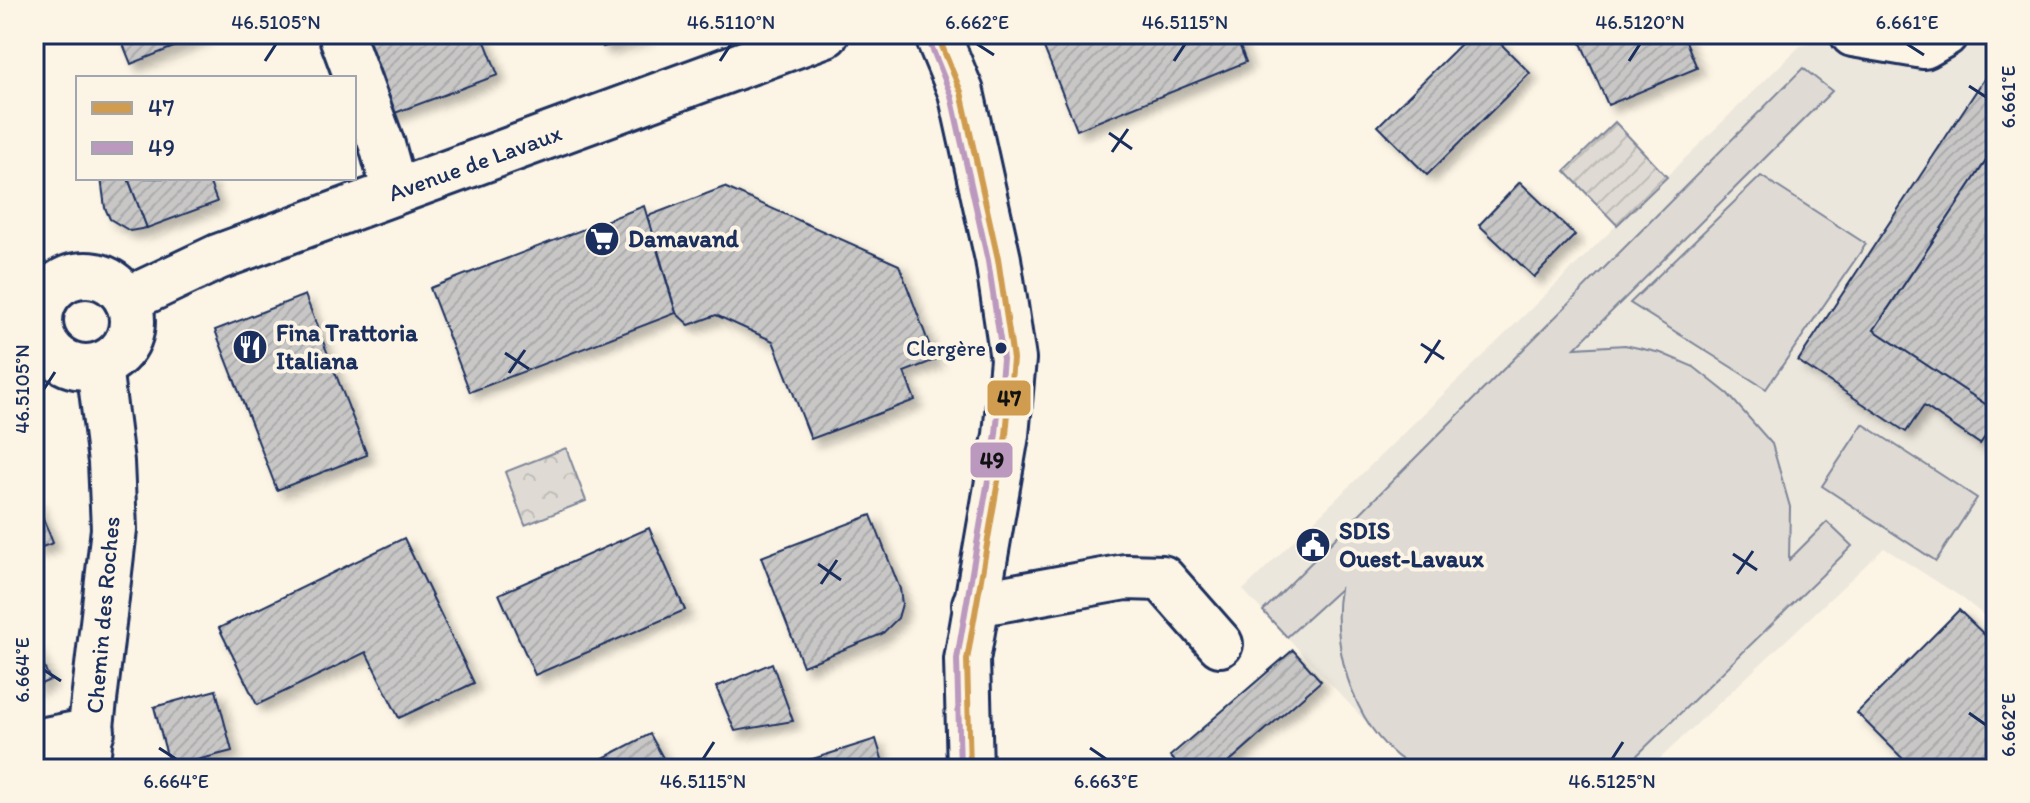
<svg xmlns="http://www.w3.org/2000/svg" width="2030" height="803" viewBox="0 0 2030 803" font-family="Itim,sans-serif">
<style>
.built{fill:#ece7dc}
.park{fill:url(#park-crowns);stroke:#7d8599;stroke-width:2}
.garden{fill:url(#garden-furrows);stroke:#7d8599;stroke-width:2}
.pitch{fill:#dfdbd4;stroke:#7d8599;stroke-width:2}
.building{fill:url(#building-hatch);stroke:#1b2f5e;stroke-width:2;filter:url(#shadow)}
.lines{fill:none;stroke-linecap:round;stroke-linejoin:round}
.minor-casing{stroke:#1b2f5e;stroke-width:50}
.major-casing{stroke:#1b2f5e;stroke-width:50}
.minor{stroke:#fcf5e5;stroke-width:44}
.major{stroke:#fcf5e5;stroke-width:44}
.bus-1-casing{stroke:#fcf5e5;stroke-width:12}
.bus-2-casing{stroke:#fcf5e5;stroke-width:12}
.bus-1{stroke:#cf9c50;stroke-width:6}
.bus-2{stroke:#bb98be;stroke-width:6}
.ticks{fill:none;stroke:#1b2f5e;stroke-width:3}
.bus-dot{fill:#1b2f5e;stroke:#fcf5e5;stroke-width:3}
.labels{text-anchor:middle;stroke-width:8;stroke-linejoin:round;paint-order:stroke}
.bus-label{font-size:22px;fill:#1b2f5e;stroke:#fcf5e5;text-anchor:end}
.street-label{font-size:24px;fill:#1b2f5e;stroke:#fcf5e5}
.poi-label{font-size:24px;font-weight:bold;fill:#1b2f5e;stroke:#fcf5e5;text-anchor:start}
.line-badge{stroke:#fcf5e5;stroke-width:3}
.pale-badge-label{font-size:22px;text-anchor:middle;font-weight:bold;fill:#111}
.neatline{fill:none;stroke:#1b2f5e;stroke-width:3}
.ticks-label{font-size:20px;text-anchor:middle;fill:#1b2f5e}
</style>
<defs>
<pattern id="park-crowns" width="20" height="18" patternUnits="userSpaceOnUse" patternTransform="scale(2)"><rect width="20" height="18" fill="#dfdbd4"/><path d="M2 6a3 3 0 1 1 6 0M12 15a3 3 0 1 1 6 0" fill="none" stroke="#bfbcb8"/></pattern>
<pattern id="garden-furrows" width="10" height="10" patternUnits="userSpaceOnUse" patternTransform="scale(2)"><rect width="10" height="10" fill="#dfdbd4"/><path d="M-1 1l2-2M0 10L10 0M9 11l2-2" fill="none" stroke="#bfbcb8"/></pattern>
<pattern id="building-hatch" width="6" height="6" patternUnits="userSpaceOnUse" patternTransform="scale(2)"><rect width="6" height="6" fill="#c8c7c6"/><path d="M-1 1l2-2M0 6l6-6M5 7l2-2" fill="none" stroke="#ababac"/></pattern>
<filter id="shadow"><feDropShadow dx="7" dy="7" stdDeviation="4" flood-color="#0004"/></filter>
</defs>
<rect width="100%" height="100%" fill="#fcf5e5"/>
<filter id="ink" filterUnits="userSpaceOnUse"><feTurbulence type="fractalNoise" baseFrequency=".0125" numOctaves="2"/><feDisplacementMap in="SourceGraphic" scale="16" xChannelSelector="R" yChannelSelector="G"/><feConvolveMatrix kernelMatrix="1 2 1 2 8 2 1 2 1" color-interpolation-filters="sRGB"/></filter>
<g filter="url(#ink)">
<polygon class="built" points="1854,34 1996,34 1996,625 1961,597 1884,548 1649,769 1410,769 1243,590 1800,46"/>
<polygon class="park" points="566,448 586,501 525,525 505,472"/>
<polygon class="garden" points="1615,122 1667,177 1617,225 1565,171"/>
<g class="pitch">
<path d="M1803,68L1832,91L1575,348L1625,345L1661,353L1694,367L1728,394L1772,444L1790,507L1789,560L1827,522L1852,546L1623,769H1417C1358,740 1329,651 1340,589L1287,637L1263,611Z"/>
<polygon points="1761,176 1866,244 1766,389 1630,303"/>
<polygon points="1863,424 1977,498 1936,561 1822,486"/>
</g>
<g class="building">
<polygon points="119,34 204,34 204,35 131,64"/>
<polygon points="354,34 482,34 498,75 384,117"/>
<polygon points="598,34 648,34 603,47"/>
<polygon points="1057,34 1235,34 1246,62 1077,130 1041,40"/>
<polygon points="1471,34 1491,34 1530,73 1427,175 1378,126"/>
<polygon points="1577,34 1683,34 1697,68 1608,105"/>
<polygon points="1996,61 1996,146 1874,330 1996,411 1996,421 1980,444 1924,406 1906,432 1798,361"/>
<polygon points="1996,146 1996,411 1874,330"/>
<polygon points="101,178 128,178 147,228 130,231 110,219 105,208"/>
<polygon points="128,178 208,178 217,202 147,228"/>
<polygon points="1520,182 1575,235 1534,277 1479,225"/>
<polygon points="724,187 899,265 935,360 904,372 915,400 811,439 773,341 716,315 689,325 676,313 648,216"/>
<polygon points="644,206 676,313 470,392 430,288"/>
<polygon points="305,295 367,455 277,490 215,330"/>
<polygon points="34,496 53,543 34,550"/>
<polygon points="871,515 900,589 902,604 898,618 882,634 803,666 761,557"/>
<polygon points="649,528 685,610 535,675 499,594"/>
<polygon points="404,538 474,683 399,718 366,652 257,705 219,628"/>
<polygon points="1959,610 1996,646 1996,755 1982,769 1913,769 1857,713"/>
<polygon points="34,644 50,680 34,687"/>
<polygon points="1293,650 1321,681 1221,769 1182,769 1170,756"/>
<polygon points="772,663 793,721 735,731 716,687"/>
<polygon points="216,690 232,751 170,767 154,707"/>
<polygon points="650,734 669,769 582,769"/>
<polygon points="876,739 885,769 781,769"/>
</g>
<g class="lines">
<defs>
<g id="minor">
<polyline points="341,34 382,145 395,192"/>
<polyline points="937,34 961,92 998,259 1013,359 1006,435 967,660 970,769"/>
<polyline points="1853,34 1924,46 1945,34"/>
<polyline points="975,604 1125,577 1162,578 1220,644"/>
<polyline points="34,742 92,731"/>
<polyline points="86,769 114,529 111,462 99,366"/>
</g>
<g id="major">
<circle cx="86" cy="321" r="46"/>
<polyline points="127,300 218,257 826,34"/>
</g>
</defs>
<use href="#minor" class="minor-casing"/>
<use href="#major" class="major-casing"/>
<use href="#minor" class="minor"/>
<use href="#major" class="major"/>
<defs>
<polyline id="bus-1" points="937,34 961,92 998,259 1013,359 1006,435 967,660 970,769"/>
<polyline id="bus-2" points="928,38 951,95 988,261 1003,359 996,434 957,659 960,769"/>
</defs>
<use href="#bus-1" class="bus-1-casing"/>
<use href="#bus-2" class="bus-2-casing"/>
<use href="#bus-1" class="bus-1"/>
<use href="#bus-2" class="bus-2"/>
</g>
</g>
<path class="ticks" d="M977,44L994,55M1907,44L1924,55M265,61L276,44M720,61L731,44M1174,61L1185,44M1629,61L1640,44M1969,86L1986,97M1109,133L1132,149M1112,152L1128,129M1421,344L1444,359M505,353L529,369M1425,363L1440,340M509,373L525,350M44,389L55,372M1733,554L1757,570M818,564L841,580M1737,574L1753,551M821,584L837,560M44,670L61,681M1969,713L1986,725M159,748L176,759M1090,748L1106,759M703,759L714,742M1612,759L1623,742"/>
<defs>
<symbol id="supermarket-disc" viewBox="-11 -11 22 22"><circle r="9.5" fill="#1b2f5e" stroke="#fcf5e5"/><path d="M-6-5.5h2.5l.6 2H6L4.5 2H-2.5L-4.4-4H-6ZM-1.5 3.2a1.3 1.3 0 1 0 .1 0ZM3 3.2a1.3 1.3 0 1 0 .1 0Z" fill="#fff"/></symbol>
<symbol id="restaurant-disc" viewBox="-11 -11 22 22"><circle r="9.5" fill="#1b2f5e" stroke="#fcf5e5"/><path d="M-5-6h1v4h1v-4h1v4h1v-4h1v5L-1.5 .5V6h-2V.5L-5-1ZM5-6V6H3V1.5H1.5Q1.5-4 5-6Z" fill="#fff"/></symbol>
<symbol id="civic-disc" viewBox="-11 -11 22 22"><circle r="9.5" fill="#1b2f5e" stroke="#fcf5e5"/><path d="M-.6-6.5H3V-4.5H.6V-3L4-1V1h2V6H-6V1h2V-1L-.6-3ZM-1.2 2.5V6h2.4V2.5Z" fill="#fff"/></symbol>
</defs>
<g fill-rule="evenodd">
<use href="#supermarket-disc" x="582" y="219" width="40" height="40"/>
<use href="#restaurant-disc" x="230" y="327" width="40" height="40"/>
<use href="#civic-disc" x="1293" y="525" width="40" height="40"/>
</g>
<circle class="bus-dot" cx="1001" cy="348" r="7"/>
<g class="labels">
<g class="bus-label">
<text x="986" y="356">Clergère</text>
</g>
<g class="street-label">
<text transform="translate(475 163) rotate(-20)" y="8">Avenue de Lavaux</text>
<text transform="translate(103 615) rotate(-85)" y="8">Chemin des Roches</text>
</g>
<g class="poi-label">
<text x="628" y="247">Damavand</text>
<text x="276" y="341">Fina Trattoria<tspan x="276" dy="28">Italiana</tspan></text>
<text x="1339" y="539">SDIS<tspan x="1339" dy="28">Ouest-Lavaux</tspan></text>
</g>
</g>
<g class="line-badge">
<rect x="986" y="379" width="46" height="38" rx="8" fill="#cf9c50"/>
<rect x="969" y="441" width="45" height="38" rx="8" fill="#bb98be"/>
</g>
<g class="pale-badge-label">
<text x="1009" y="406">47</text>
<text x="992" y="468">49</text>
</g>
<rect width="2030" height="803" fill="none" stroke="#fcf5e5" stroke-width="88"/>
<rect x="76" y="76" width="280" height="104" fill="#fcf5e5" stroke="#a2a6af" stroke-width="2"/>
<rect x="92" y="102" width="40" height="12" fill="#cf9c50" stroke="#a2a6af" stroke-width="2"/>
<text x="148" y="116" font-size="24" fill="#1b2f5e">47</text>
<rect x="92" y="142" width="40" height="12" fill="#bb98be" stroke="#a2a6af" stroke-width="2"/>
<text x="148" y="156" font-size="24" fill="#1b2f5e">49</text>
<rect x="44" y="44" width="1942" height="715" class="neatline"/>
<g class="ticks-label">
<text x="276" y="29">46.5105°N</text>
<text x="731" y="29">46.5110°N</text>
<text x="977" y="29">6.662°E</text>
<text x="1185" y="29">46.5115°N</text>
<text x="1640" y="29">46.5120°N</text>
<text x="1907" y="29">6.661°E</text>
<text transform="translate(2008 97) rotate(-90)" y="7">6.661°E</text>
<text transform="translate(22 389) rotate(-90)" y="7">46.5105°N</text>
<text transform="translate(22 670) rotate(-90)" y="7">6.664°E</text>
<text transform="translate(2008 725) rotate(-90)" y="7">6.662°E</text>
<text x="176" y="788">6.664°E</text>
<text x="703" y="788">46.5115°N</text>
<text x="1106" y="788">6.663°E</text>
<text x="1612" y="788">46.5125°N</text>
</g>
</svg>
